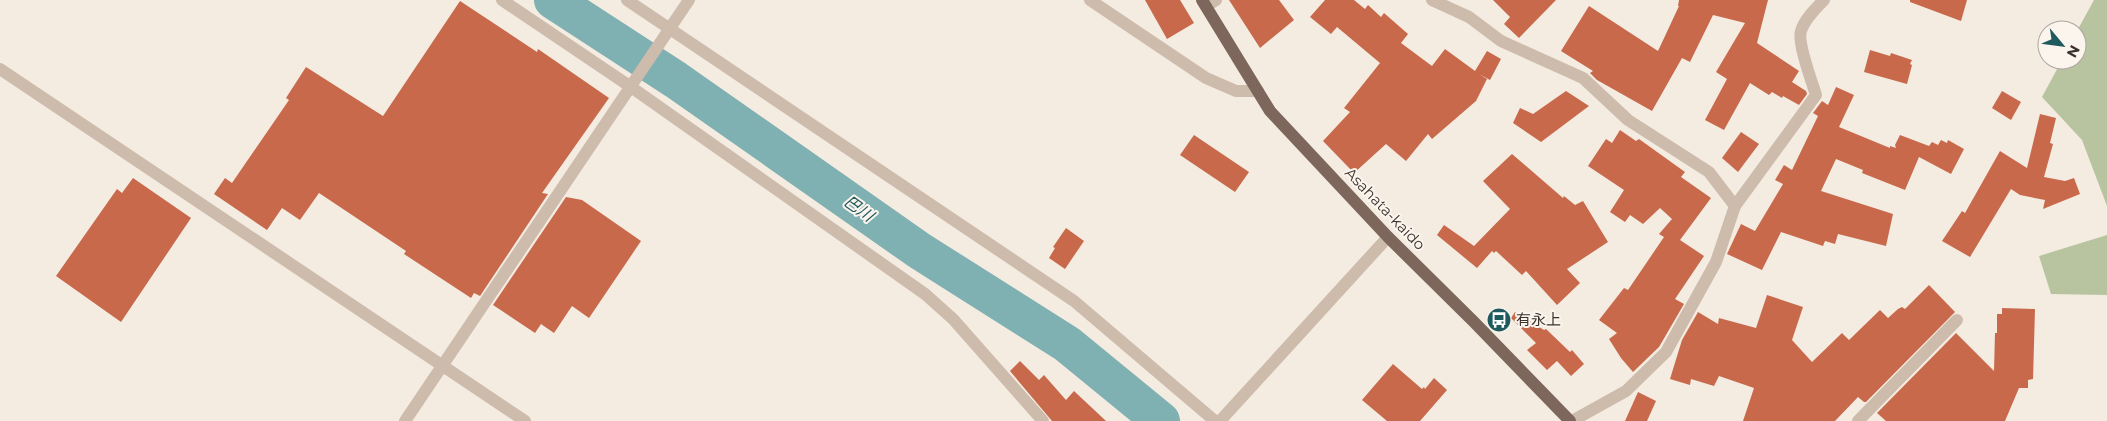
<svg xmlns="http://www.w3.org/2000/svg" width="2107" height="421" viewBox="0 0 2107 421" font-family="Montserrat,'Noto Sans JP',sans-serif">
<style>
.green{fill:#b8c4a0}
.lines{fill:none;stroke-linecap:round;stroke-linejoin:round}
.river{stroke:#7fb0b2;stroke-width:38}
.building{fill:#c8694b}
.street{stroke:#cdbbac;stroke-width:12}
.primary{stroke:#7d675c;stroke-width:12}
.labels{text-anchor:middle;stroke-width:4;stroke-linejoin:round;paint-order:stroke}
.street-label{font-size:15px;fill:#3b302b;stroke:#fbf5ee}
.poi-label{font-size:15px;fill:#3b302b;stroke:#fbf5ee;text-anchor:start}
.water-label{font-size:16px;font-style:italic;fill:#1f5a5e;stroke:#fbf5ee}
</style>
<rect width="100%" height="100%" fill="#f4ebe1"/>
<g class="green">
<polygon points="2094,0 2107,0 2107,206 2082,140 2042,97 2062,60 2077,60 2077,31"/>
<polygon points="2107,235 2107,295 2051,294 2039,256"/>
</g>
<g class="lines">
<polyline class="river" points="553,0 676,80 920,251 1067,344 1161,421"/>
</g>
<g class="building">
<polygon points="1145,0 1180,0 1194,23 1167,39"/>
<polygon points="1229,0 1279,0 1294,20 1260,48"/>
<polygon points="1325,0 1354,0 1365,9 1368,5 1381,17 1384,13 1408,34 1401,43 1432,66 1445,49 1475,71 1487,51 1501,59 1490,80 1479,74 1487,79 1476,101 1432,139 1428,134 1406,161 1386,144 1354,173 1323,141 1350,112 1344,108 1380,63 1337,27 1331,34 1310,17"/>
<polygon points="1493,0 1556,0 1519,38 1504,24 1510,17"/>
<polygon points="1679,0 1768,0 1757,43 1799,71 1792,82 1806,91 1807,94 1799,105 1783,96 1782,98 1772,92 1769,95 1750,83 1724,130 1705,120 1727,79 1716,72 1745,23 1713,15 1690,62 1682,58 1652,111 1597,80 1590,73 1593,71 1561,51 1589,6 1658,51 1679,6 1678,6"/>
<polygon points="1910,0 1967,0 1961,21 1910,2"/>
<polygon points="460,1 537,52 538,49 609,98 542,193 548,194 480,296 474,293 471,298 404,254 406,251 319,193 300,220 282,208 267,230 214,194 225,178 232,183 289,100 286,98 306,67 383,116"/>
<polygon points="1870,50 1890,56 1891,53 1912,60 1910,64 1912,65 1907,84 1864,72"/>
<polygon points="1836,87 1854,95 1839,127 1890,148 1890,146 1896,148 1895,145 1900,135 1929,146 1932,142 1938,145 1941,140 1947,143 1948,140 1964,149 1951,174 1919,157 1905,190 1862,173 1863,170 1836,159 1821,191 1893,214 1886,246 1838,234 1835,244 1825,241 1823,246 1781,232 1762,270 1727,254 1741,224 1755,231 1783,184 1775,180 1784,165 1792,170 1818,116 1813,113 1822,101 1828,105"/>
<polygon points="1566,91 1589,106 1541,142 1513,123 1520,108 1533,114"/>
<polygon points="2002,91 2021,102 2011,120 1992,108"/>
<polygon points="2040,114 2056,118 2050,143 2053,144 2044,177 2065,181 2074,178 2080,194 2043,209 2045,200 2020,195 2011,189 1970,257 1942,241 1962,211 1965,213 2000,151 2027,168"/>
<polygon points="1620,130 1636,141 1639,139 1685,172 1681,177 1711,198 1680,240 1704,256 1675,299 1684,304 1659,347 1633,372 1621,358 1609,339 1617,333 1599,320 1624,288 1628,290 1664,237 1659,234 1672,219 1660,208 1643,224 1630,215 1625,222 1610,212 1624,190 1588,166 1606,139 1612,143"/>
<polygon points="1741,132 1759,144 1738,172 1722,158"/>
<polygon points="1194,135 1249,172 1235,192 1180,155"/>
<polygon points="1512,154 1563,198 1564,196 1575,205 1583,201 1608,242 1567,269 1580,283 1557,305 1526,271 1522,275 1496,251 1494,253 1492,251 1477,268 1437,235 1444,225 1474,246 1510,209 1483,181"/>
<polygon points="133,178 191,218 121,322 56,276 117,189 122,193"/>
<polygon points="566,197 582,200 641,241 589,318 572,306 554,333 541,324 535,333 493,305"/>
<polygon points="1066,228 1084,241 1065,269 1049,258 1055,248 1053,247"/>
<polygon points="1929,285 1955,312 1866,402 1864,402 1858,397 1835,421 1743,421 1754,388 1719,376 1714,386 1691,379 1690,385 1670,379 1682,340 1698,312 1718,324 1719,318 1756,328 1767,295 1803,307 1792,340 1812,362 1842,333 1849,340 1880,310 1888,318 1898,309 1902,307 1905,309"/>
<polygon points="2002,308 2035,309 2033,379 2028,380 2028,388 2019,388 2005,421 1886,421 1877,413 1956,333 1994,371 1995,333 1997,333 1997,314 2002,314"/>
<polygon points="1515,312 1544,330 1546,329 1570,352 1572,350 1584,364 1571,376 1557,361 1547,370 1527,350 1536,343 1511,318"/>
<polygon points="1020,361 1039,380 1044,375 1066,400 1074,391 1106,421 1052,421 1010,371"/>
<polygon points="1393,364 1422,389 1424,387 1425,389 1434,378 1447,390 1420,421 1387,421 1362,400"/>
<polygon points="1638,392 1656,401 1647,421 1625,421"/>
</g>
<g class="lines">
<g class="street">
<polyline points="502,0 631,87 925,294 953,319 1043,421"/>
<polyline points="627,0 1074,301 1215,421"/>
<polyline points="1090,0 1206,78 1236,91 1258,91"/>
<polyline points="1432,0 1469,17 1501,41 1583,78 1628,120 1709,172 1735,206"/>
<polyline points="1206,6 1216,0"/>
<polyline points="0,69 525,421"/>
<polyline points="405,421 689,0"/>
<polyline points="1220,421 1388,237"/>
<path d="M1572,421L1626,391L1666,352L1716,262L1735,206L1816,95C1812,82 1797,42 1801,31C1804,20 1816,8 1824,0"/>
<polyline points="1858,421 1957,320"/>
</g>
<polyline class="primary" points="1202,0 1270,111 1388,237 1474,322 1570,421"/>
</g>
<defs>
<symbol id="bus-disc" viewBox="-11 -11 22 22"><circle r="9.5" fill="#1f5a5e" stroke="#fbf5ee"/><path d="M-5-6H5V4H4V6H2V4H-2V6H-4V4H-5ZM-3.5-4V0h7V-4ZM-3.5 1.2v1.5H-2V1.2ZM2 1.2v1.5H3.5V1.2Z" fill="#fff"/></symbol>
</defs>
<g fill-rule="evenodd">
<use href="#bus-disc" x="1485" y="306" width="28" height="28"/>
</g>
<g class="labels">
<g class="street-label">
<text transform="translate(1385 209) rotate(46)" y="5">Asahata-kaido</text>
</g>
<g class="poi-label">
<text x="1516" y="325">有永上</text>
</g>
<g class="water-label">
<text transform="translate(859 208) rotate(35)" y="6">巴川</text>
</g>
</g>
<g transform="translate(2062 45) rotate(119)"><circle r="24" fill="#fbf5ee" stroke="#aea6a0"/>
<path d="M0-4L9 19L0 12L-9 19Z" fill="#1f5a5e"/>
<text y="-8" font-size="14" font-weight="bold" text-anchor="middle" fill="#3b302b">N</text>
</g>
</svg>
